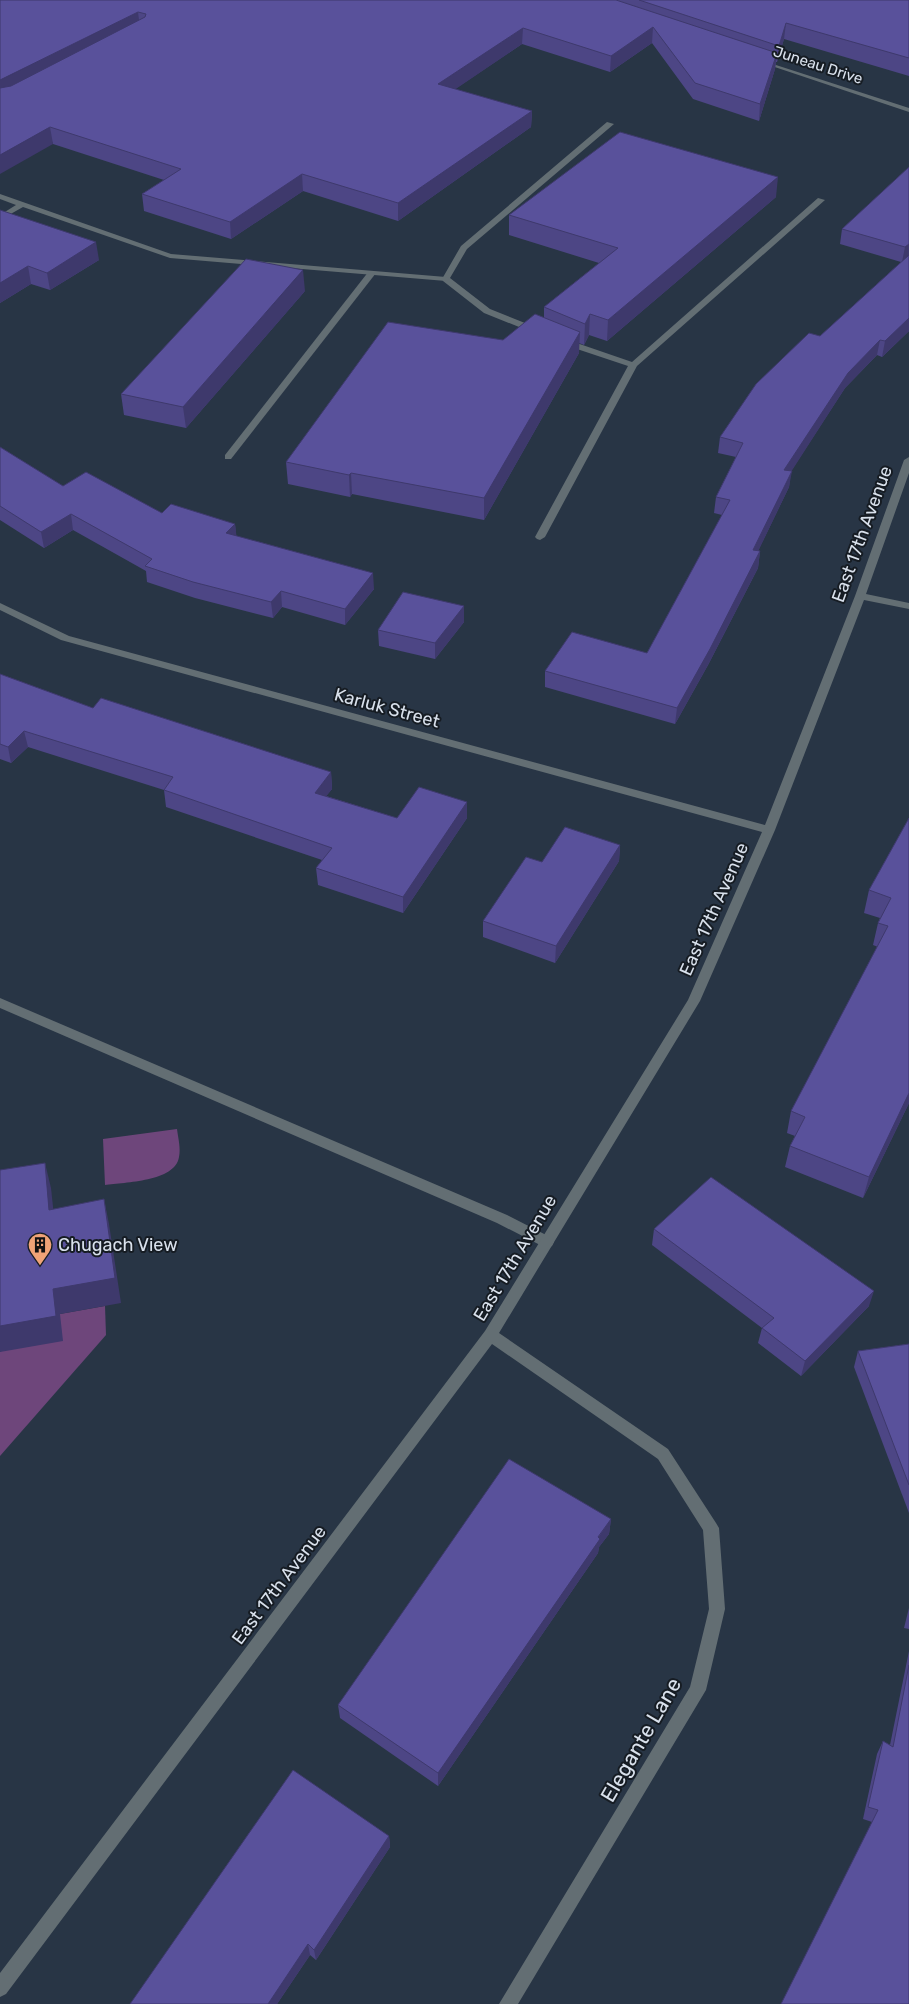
<svg xmlns="http://www.w3.org/2000/svg" width="909" height="2004" viewBox="0 0 909 2004" font-family="Rubik,sans-serif">
<style>
.green{fill:#6e467b}
.lines{fill:none;stroke-linecap:round;stroke-linejoin:round}
.service{fill:#636e73;fill-rule:evenodd}
.minor{fill:#636e73;fill-rule:evenodd}
.wall{fill:#4d4685}
.shaded-wall{fill:#3e396c}
.building{fill:#59519b;stroke:#3e396c}
.labels{text-anchor:middle;stroke-width:4;stroke-linejoin:round;paint-order:stroke}
.far-street-label{font-size:15px;fill:#d9e1ec;stroke:#161c23}
.street-label{font-size:18px;fill:#d9e1ec;stroke:#161c23}
.poi-label{font-size:18px;fill:#d9e1ec;stroke:#161c23;text-anchor:start}
.near-street-label{font-size:21px;fill:#d9e1ec;stroke:#161c23}
</style>
<rect width="100%" height="100%" fill="#283545"/>
<g class="green">
<path d="M177,1129C178,1137 181,1149 179,1157C175,1182 125,1182 105,1185L103,1139Z"/>
<polygon points="105,1306 106,1335 0,1456 0,1352 60,1314"/>
</g>
<g class="lines">
<g class="service">
<polygon points="607,122 614,124 467,249 450,278 490,309 540,329 540,333 534,333 484,313 443,281 442,279 461,246"/>
<polygon points="818,198 825,200 637,366 545,537 540,540 537,539 535,537 628,366 562,344 562,340 568,340 632,362"/>
<polygon points="369,271 376,273 231,459 225,459 225,455"/>
<polygon points="0,998 507,1215 552,1238 554,1242 552,1246 547,1248 542,1246 497,1223 0,1008"/>
</g>
<g class="minor">
<polygon points="757,59 909,108 909,112 757,61"/>
<polygon points="0,194 171,254 446,277 450,279 446,281 170,258 23,207 0,220 0,215 16,205 0,199"/>
<polygon points="909,457 909,473 866,594 909,603 909,609 864,600 775,830 700,1001 499,1333 668,1449 716,1523 719,1528 725,1609 706,1690 518,2004 499,2004 690,1687 709,1609 703,1530 658,1459 492,1344 6,1994 0,1997 0,1973 485,1331 688,1000 762,832 61,640 0,610 0,603 69,636 765,825 855,596 904,460"/>
</g>
</g>
<g class="wall">
<polygon points="0,0 909,0 909,76 784,39 777,62 776,62 775,69 759,121 693,99 652,43 610,72 522,44 455,89 532,111 531,127 398,221 303,191 231,239 144,211 142,194 164,180 53,144"/>
<polygon points="909,167 909,331 882,357 877,355 845,388 791,471 789,487 758,551 760,551 758,568 708,665 675,724 545,687 545,671 647,653 722,515 714,513 716,497 736,457 718,453 720,437 820,336 901,262 840,244 842,229"/>
<polygon points="776,197 607,341 589,335 584,345 579,343 579,353 484,520 352,494 350,497 288,484 286,462 544,317 544,307 599,263 509,235 509,215"/>
<polygon points="0,210 99,260 50,290 31,284 0,303"/>
<polygon points="305,291 186,428 124,415 121,394"/>
<polygon points="0,447 63,486 162,513 235,524 236,536 374,589 345,625 282,607 273,618 195,598 147,582 146,571 73,530 44,548 0,520"/>
<polygon points="464,606 464,622 435,659 379,646 378,630"/>
<polygon points="0,674 93,708 331,772 332,789 326,796 397,818 467,802 467,818 403,913 318,885 316,868 322,860 166,807 164,790 28,747 11,763 0,759"/>
<polygon points="909,818 909,1103 863,1198 785,1167 790,1146 795,1136 787,1133 791,1111 878,947 873,945 878,923 880,918 864,913 869,890"/>
<polygon points="620,845 619,861 555,963 483,937 483,921 542,862"/>
<polygon points="654,1229 869,1306 801,1376 758,1343 762,1328 652,1245"/>
<polygon points="909,1344 909,1513 854,1367 858,1351"/>
<polygon points="611,1519 609,1534 599,1547 598,1553 438,1786 340,1718 338,1705"/>
<polygon points="909,1608 909,1629 904,1628"/>
<polygon points="909,1651 909,2004 872,1822 863,1819 877,1754 883,1741 890,1745"/>
<polygon points="389,1836 390,1847 316,1960 310,1955 277,2004 130,2004"/>
</g>
<g class="shaded-wall">
<polygon points="138,12 140,28 0,98 0,80"/>
<polygon points="786,23 784,39 777,62 779,46"/>
<polygon points="653,27 652,43 610,72 611,56"/>
<polygon points="523,28 522,44 438,101 438,84"/>
<polygon points="777,53 775,69 759,121 760,104"/>
<polygon points="532,111 531,127 398,221 398,203"/>
<polygon points="50,127 53,144 0,174 0,155"/>
<polygon points="302,174 303,191 231,239 230,222"/>
<polygon points="778,177 776,197 607,341 608,320"/>
<polygon points="96,242 99,260 50,290 47,273"/>
<polygon points="909,244 909,257 902,262 905,247"/>
<polygon points="28,266 31,284 0,303 0,283"/>
<polygon points="303,270 305,291 186,428 183,407"/>
<polygon points="590,314 589,335 584,345 585,324"/>
<polygon points="909,318 909,331 882,357 885,341"/>
<polygon points="580,332 579,353 484,520 484,498"/>
<polygon points="880,340 877,355 845,388 782,486 784,470 848,373"/>
<polygon points="792,471 789,487 751,566 753,550"/>
<polygon points="351,473 352,494 350,497 349,475"/>
<polygon points="71,514 73,530 44,548 41,532"/>
<polygon points="235,524 237,540 226,533"/>
<polygon points="760,551 758,568 708,665 675,724 677,708"/>
<polygon points="373,573 374,589 345,625 345,609"/>
<polygon points="281,591 282,607 273,618 271,602"/>
<polygon points="464,606 464,622 435,659 435,643"/>
<polygon points="24,731 28,747 11,763 8,747"/>
<polygon points="331,772 332,789 316,809 315,793"/>
<polygon points="467,802 467,818 403,913 403,897"/>
<polygon points="620,845 619,861 555,963 556,946"/>
<polygon points="909,1093 909,1103 863,1198 869,1177"/>
<polygon points="45,1163 51,1188 56,1235 49,1210"/>
<polygon points="104,1199 109,1224 121,1303 60,1314 63,1341 0,1352 0,1326 53,1289"/>
<polygon points="874,1291 869,1306 801,1376 805,1361"/>
<polygon points="611,1519 609,1534 599,1547 598,1553 438,1786 438,1773"/>
<polygon points="389,1836 390,1847 316,1960 314,1950"/>
<polygon points="308,1944 310,1955 277,2004 268,2004"/>
</g>
<g class="building">
<polygon points="0,0 616,0 777,53 760,104 695,83 653,27 611,56 523,28 438,84 532,111 398,203 302,174 230,222 142,194 181,169 50,127 0,155 0,88 11,86 145,17 146,14 138,12 0,80"/>
<polygon points="639,0 909,0 909,58 786,23 779,46"/>
<polygon points="620,132 778,177 608,320 590,314 585,324 544,307 618,248 509,215"/>
<polygon points="909,167 909,244 905,247 842,229"/>
<polygon points="0,210 96,242 47,273 28,266 0,283"/>
<polygon points="909,255 909,318 885,341 880,340 848,373 784,470 792,471 753,550 760,551 710,649 677,708 545,671 572,632 647,653 730,500 716,497 743,443 720,437 756,384 809,333 820,336"/>
<polygon points="246,259 303,270 183,407 121,394"/>
<polygon points="535,314 580,332 484,498 351,473 349,475 286,462 388,322 503,340"/>
<polygon points="0,447 63,486 86,472 162,513 171,504 235,524 226,533 373,573 345,609 281,591 271,602 193,582 145,566 152,559 71,514 41,532 0,506"/>
<polygon points="403,592 464,606 435,643 378,630"/>
<polygon points="0,674 93,708 101,698 331,772 315,793 397,818 419,787 467,802 403,897 316,868 332,848 164,790 173,777 24,731 8,747 0,744"/>
<polygon points="909,818 909,1093 869,1177 790,1146 805,1117 791,1111 888,926 878,923 891,898 869,890"/>
<polygon points="565,827 620,845 556,946 483,921 526,857 542,862"/>
<polygon points="45,1163 49,1210 104,1199 115,1278 53,1289 56,1316 0,1326 0,1170"/>
<polygon points="711,1177 874,1291 805,1361 762,1328 774,1318 654,1229"/>
<polygon points="909,1344 909,1485 858,1351"/>
<polygon points="509,1459 611,1519 598,1537 600,1539 438,1773 338,1705"/>
<polygon points="909,1665 909,2004 781,2004 878,1810 868,1807 883,1741 893,1747"/>
<polygon points="293,1770 389,1836 314,1950 308,1944 268,2004 130,2004"/>
</g>
<defs>
<symbol id="building-pin" viewBox="-11 -11 22 30"><path d="M0 17L-7.5 6A9.5 9.5 0 1 1 7.5 6Z" fill="#efa377" stroke="#161c23"/><path d="M-4-6H4V6H1V3H-1V6H-4ZM-2.5-4.3h1.7v1.8h-1.7ZM.8-4.3h1.7v1.8H.8ZM-2.5-1h1.7V.8h-1.7ZM.8-1h1.7V.8H.8Z" fill="#111"/></symbol>
</defs>
<g fill-rule="evenodd">
<use href="#building-pin" x="26" y="1231" width="28" height="38"/>
</g>
<g class="labels">
<g class="far-street-label">
<text transform="translate(818 65) rotate(18)" y="5">Juneau Drive</text>
</g>
<g class="street-label">
<text transform="translate(862 534) rotate(-70)" y="6">East 17th Avenue</text>
<text transform="translate(387 708) rotate(15)" y="6">Karluk Street</text>
<text transform="translate(714 909) rotate(-66)" y="6">East 17th Avenue</text>
<text transform="translate(515 1258) rotate(-59)" y="6">East 17th Avenue</text>
<text transform="translate(279 1585) rotate(-53)" y="6">East 17th Avenue</text>
</g>
<g class="poi-label">
<text x="58" y="1251">Chugach View</text>
</g>
<g class="near-street-label">
<text transform="translate(641 1740) rotate(-60)" y="7">Elegante Lane</text>
</g>
</g>
</svg>
